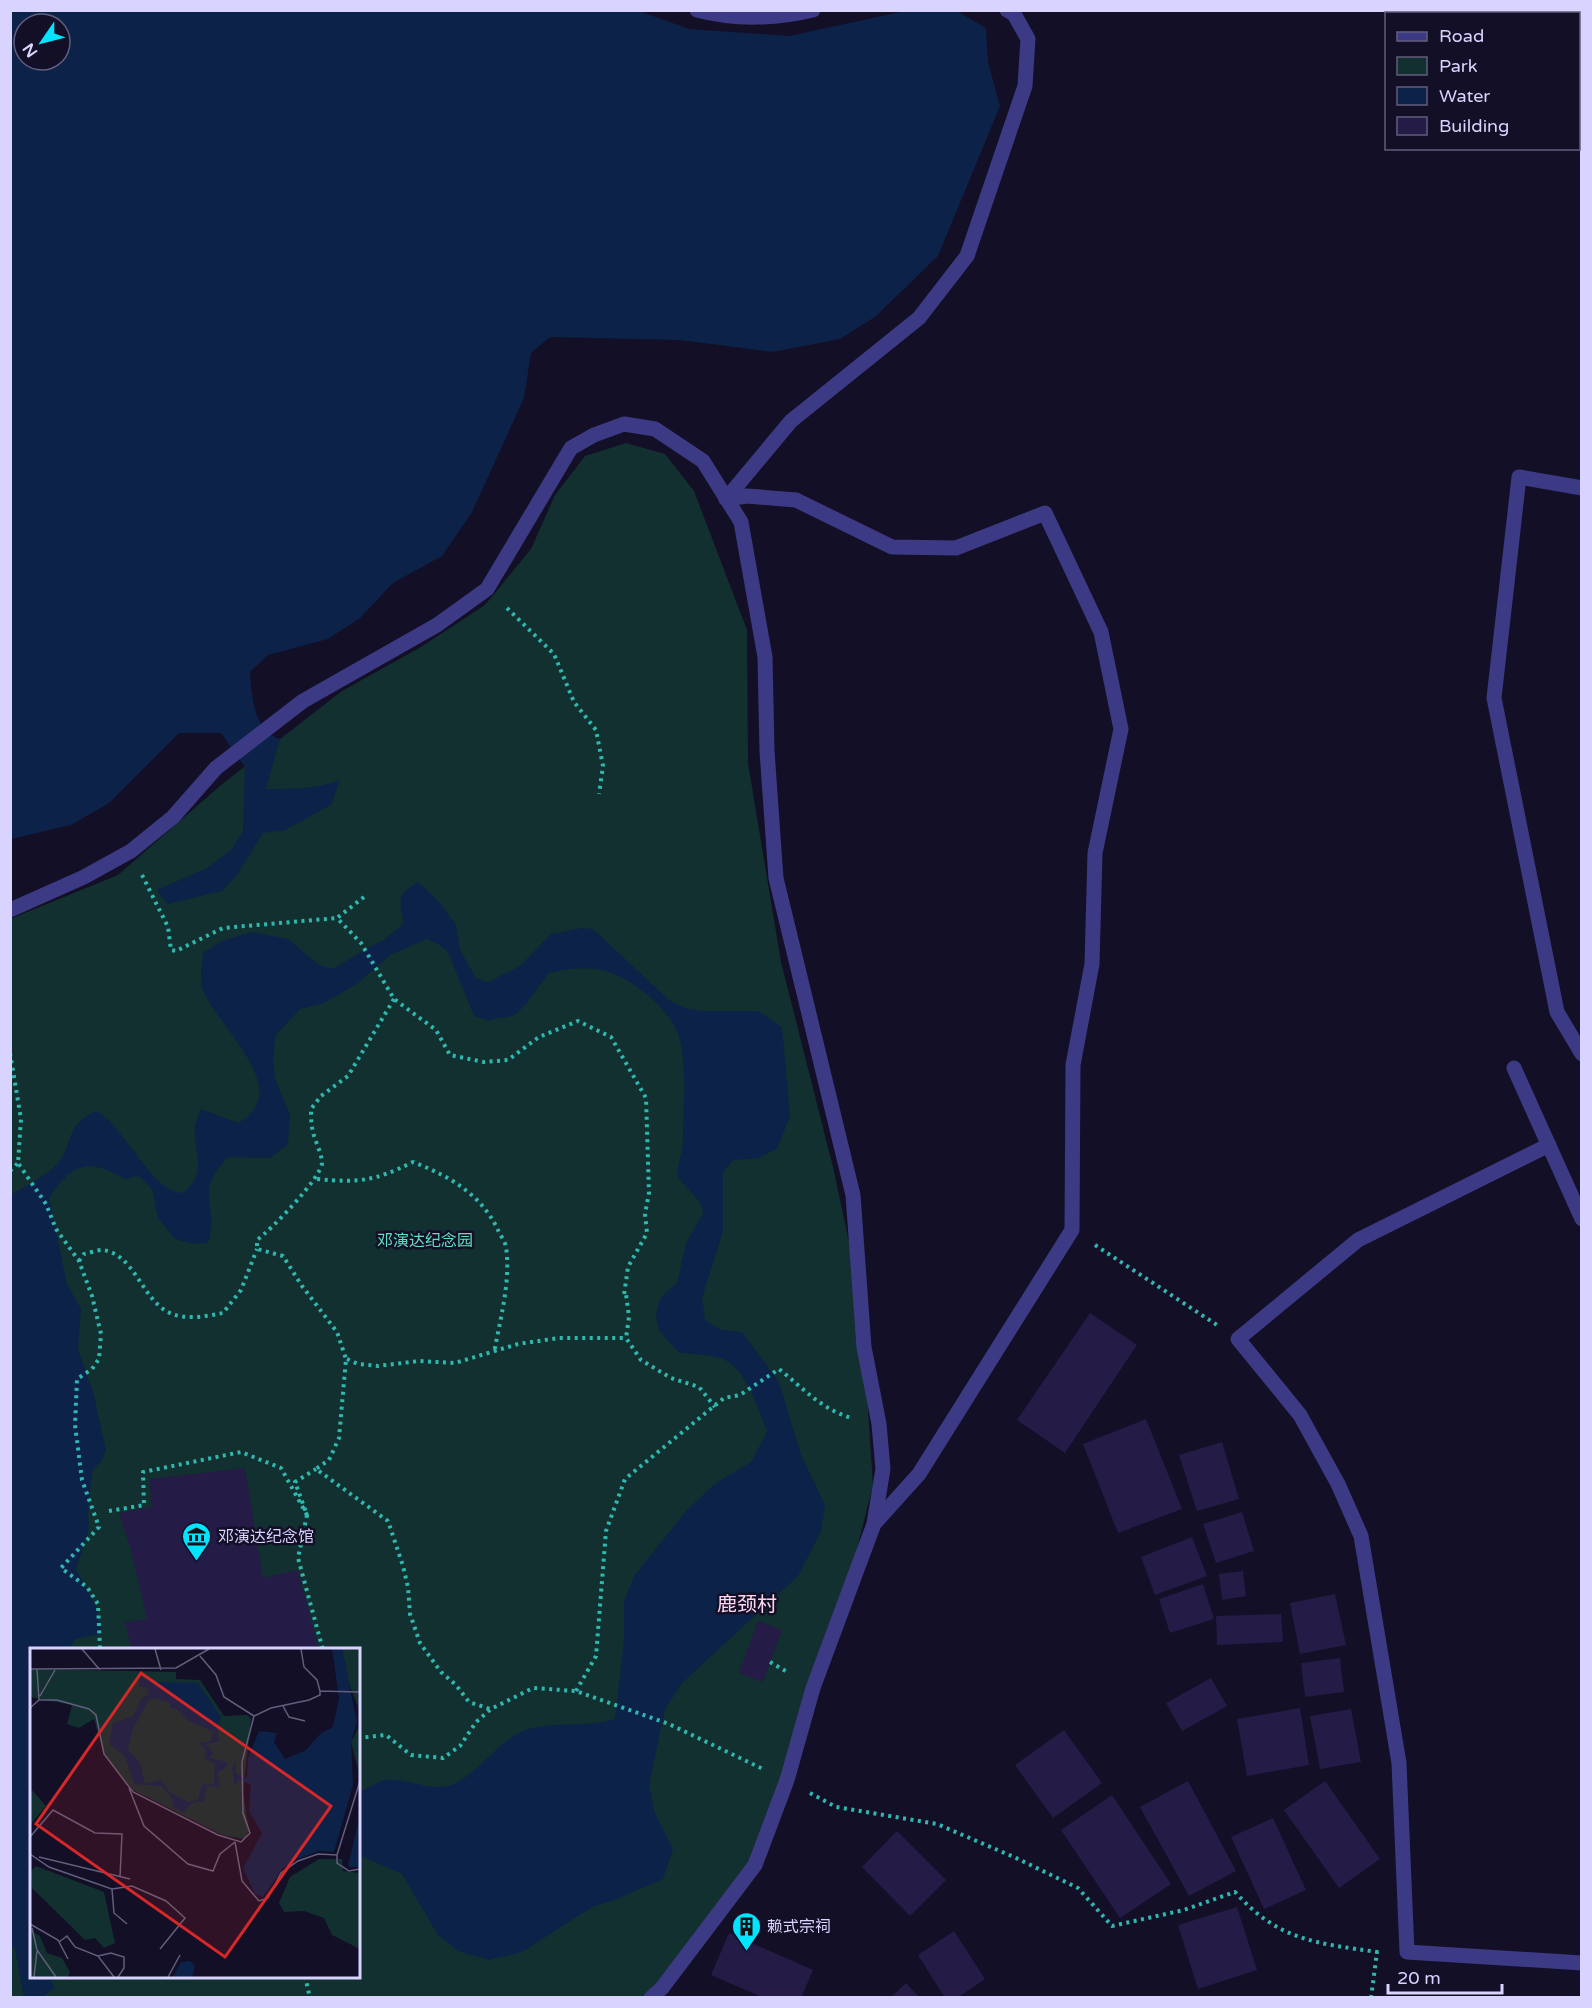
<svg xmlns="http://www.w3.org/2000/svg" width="1592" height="2008" viewBox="0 0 1592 2008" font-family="'Varela Round','Noto Sans SC',sans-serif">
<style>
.green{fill:#12302f;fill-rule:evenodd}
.water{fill:#0c2248;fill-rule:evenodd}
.building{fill:#241b47}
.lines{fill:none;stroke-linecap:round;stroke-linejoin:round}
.path{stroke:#2fb8b0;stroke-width:4;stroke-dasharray:3 4.5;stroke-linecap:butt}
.minor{stroke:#3d3a85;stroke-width:15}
.labels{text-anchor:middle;stroke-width:5;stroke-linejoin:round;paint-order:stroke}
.park-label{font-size:16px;fill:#5fe0c0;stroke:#130f26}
.poi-label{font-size:16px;fill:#d9d4ff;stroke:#130f26;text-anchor:start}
.quarter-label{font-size:20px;fill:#ffd6f0;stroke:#130f26}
.inset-road{fill:none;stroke:#625e7d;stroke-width:1.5}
.view{fill:#d62828;fill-opacity:0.15;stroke:#d62828;stroke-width:3}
.inset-edge{fill:none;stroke:#d9d4ff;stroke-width:3}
</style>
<rect width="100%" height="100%" fill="#130f26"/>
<path class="green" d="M626,443L665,454L694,491L747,630L748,763L781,962L833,1167L851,1251L867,1394L873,1485L854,1561L755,1865L652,1997H11L10,919L118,875L221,785L342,691L421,647L485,605L531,549L555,495L585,456ZM32,1650H358V1976H32Z"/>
<g class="water">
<path d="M637,10L689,29L789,36L905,11H957L986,28L988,62L1000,106L938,256L875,317L840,339L773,352L679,340L550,337L531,353L524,398L472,512L442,556L393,583L360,618L328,639L268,655L250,672C252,695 253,731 280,739L266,789C292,789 316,789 340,780L331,805L285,830L263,833L236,876L222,891L168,904L157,890L207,868L231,850L243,831L245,767L221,733H179L109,803L71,825L11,839L10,11ZM24,24H60V60H24Z"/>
<path d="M418,882L440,903L456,925L460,950L476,978L488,982L520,966L551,934L582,928L593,929L669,1000L684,1008L703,1011H758L782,1027L790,1116L777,1149L758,1158L733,1160L723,1173V1231L702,1298L705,1320L721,1330L742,1332L779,1382L801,1455L825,1505L821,1531L798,1576L683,1682L665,1709L649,1785L654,1811L673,1849L663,1879L617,1899L592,1907L522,1952L489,1960L458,1951L438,1935L402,1874L359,1855V1791C368,1790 375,1782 384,1780C408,1776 432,1795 456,1783C483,1769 499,1738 529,1729C558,1721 585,1728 615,1719L624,1640V1602L634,1576L687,1510L716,1483L751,1462L767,1432C759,1410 747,1371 725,1360C713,1354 692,1355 678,1352C673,1345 663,1337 659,1329C651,1309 662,1293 677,1283L686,1243L703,1214L701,1204L678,1177C676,1164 683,1154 683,1141C683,1113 688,1056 677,1031C670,1014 651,997 637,987C607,966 584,965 549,973C539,984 526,1008 514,1015C506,1019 499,1016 491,1021L474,1016L448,952L438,944L427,939L390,955L357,984L322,1004L300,1009L276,1035L273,1057L275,1078L290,1115L288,1144L270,1158L229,1157C192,1191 220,1206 208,1243L194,1244L175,1239L158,1218L152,1189L139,1176L125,1179C88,1158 73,1162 49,1198L67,1284L81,1309L78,1350L93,1392L106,1450L102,1460L92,1471L88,1514L89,1529L76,1569L95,1604L102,1634L75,1639L70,1649L32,1650V1976L49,1977L55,1987L43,1997H24L15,1949L10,1945L11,1195C24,1186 43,1178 54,1167C76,1147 62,1124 97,1111C126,1128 151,1192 183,1193C209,1171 193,1155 195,1127C196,1121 199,1114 201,1109L238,1123C297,1091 217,1027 203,990C199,979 202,965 203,953L222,941L252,932L288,939L319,965L333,969L373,945L384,940L404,923C399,899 396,895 418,882Z"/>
</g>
<g class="building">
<polygon points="1090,1313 1137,1345 1065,1453 1017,1420"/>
<polygon points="1146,1419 1182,1509 1118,1533 1083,1444"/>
<polygon points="1222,1442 1239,1499 1197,1511 1179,1455"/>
<polygon points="245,1468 263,1578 298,1570 319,1650 132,1650 125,1622 147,1619 131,1550 119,1513 151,1507 150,1479"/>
<polygon points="1242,1512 1254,1551 1216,1563 1203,1524"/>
<polygon points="1192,1537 1207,1576 1155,1595 1141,1557"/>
<polygon points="1243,1571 1246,1596 1222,1600 1219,1574"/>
<polygon points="1203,1584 1214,1619 1170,1633 1159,1599"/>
<polygon points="1335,1594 1346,1645 1300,1654 1290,1603"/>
<polygon points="1281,1614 1283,1642 1217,1645 1216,1616"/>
<polygon points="758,1621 782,1630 763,1682 739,1673"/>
<polygon points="1340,1658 1344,1692 1305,1697 1301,1663"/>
<polygon points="1211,1678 1227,1706 1182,1731 1166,1703"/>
<polygon points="1300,1708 1309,1765 1247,1776 1237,1719"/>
<polygon points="1351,1709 1361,1762 1320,1769 1310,1716"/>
<polygon points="1064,1730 1102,1783 1053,1818 1015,1765"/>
<polygon points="1188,1781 1236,1871 1189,1896 1140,1807"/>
<polygon points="1325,1781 1380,1859 1339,1888 1284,1810"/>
<polygon points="1112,1795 1171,1884 1120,1918 1061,1830"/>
<polygon points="1273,1818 1306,1890 1264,1909 1231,1837"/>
<polygon points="897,1831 946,1880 910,1916 862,1867"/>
<polygon points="1237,1907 1257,1970 1198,1989 1178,1925"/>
<polygon points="954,1931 985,1979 957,1998 945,1998 918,1955"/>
<polygon points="729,1933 813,1970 801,1998 764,1998 711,1975"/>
<polygon points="906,1983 920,1998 890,1998"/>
</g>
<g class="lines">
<g class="path">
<polyline points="507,608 554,654 574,702 596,730 603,766 599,794"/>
<polyline points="142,875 168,927 171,950 176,951 223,928 337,918"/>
<polyline points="364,897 337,918 361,943 394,999 436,1030 450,1055 484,1062 508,1060 539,1037 578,1021 611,1037 646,1098 649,1193 645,1214 647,1233 628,1267 624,1295 626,1294 629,1317 626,1338 641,1360 671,1378 699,1387 715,1407"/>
<path d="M394,999L348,1076L321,1096L311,1109C311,1116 311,1124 313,1132C315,1141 322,1154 322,1163C321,1178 271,1230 257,1240V1249L283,1256L302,1286L337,1332L346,1359L339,1438L329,1460L316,1469L388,1521L403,1566L408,1587L410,1614L420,1643L441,1672L456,1685L469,1702L490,1709"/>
<polyline points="10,1053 21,1119 18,1163 46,1204 56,1229 79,1261 92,1296 101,1334 99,1359 92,1369 77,1379 75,1425 82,1480 99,1527 61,1568 87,1587 98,1604 100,1650"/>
<polyline points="10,1171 18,1163"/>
<path d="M317,1179C359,1183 375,1181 413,1162C449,1176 481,1194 498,1230C500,1235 505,1241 506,1247C511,1281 500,1320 494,1353"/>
<polyline points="1095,1245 1217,1325"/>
<path d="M79,1261L84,1254C89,1253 97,1250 102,1250C134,1253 142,1299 168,1312C185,1321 206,1316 223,1313L241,1290L257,1249"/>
<polyline points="347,1359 358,1364 378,1366 419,1361 455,1363 518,1344 559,1338 626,1338"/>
<polyline points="109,1511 144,1505 143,1472 241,1452 281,1468 307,1515 295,1482 316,1469"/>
<polyline points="307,1515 298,1558 323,1650"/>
<polyline points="770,1662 789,1673"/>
<path d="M576,1691L596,1656L606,1531L625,1479L724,1398L740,1395L779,1369C803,1388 822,1410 852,1418"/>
<polyline points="358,1738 386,1735 411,1755 443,1758 460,1746 476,1722 491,1709 533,1688 576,1691 669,1724 763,1769"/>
<path d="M810,1793L836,1807L937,1824L1014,1857L1078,1888L1112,1926L1184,1910L1235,1892C1279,1941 1316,1943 1377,1952"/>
<polyline points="305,1976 310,1998"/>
<polyline points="1371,1998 1377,1952 1380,1952"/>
</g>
<g class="minor">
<path d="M697,10C734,20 776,19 813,10"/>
<polyline points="1582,488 1519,477 1494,698 1557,1012 1582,1054"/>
<polyline points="726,499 747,496 796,500 892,547 956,548 1045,513 1101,632 1121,729 1095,853 1092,964 1073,1065 1072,1230 919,1474 874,1524"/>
<polyline points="726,499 791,421 919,318 967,256 1025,86 1028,39 1014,14 1007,10"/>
<polyline points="10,910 84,877 131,851 173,817 216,768 303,701 437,625 487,589 571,448 594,435 624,424 655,429 703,461 741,522 765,657 767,751 776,878 853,1195 864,1347 879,1424 883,1469 874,1524 813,1688 787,1780 755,1865 662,1988 651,1998"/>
<polyline points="1514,1068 1582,1219"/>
<polyline points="1549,1145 1358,1240 1238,1339 1300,1415 1338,1484 1361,1536 1399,1763 1407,1952 1582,1963"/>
</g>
</g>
<defs>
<symbol id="museum-pin" viewBox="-11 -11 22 30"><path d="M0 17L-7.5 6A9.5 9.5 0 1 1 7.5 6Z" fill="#00e5ff" stroke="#130f26"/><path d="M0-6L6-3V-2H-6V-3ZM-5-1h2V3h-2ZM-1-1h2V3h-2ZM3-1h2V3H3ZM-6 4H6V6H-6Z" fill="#111"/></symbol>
<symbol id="building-pin" viewBox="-11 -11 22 30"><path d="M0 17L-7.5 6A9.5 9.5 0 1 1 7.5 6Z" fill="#00e5ff" stroke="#130f26"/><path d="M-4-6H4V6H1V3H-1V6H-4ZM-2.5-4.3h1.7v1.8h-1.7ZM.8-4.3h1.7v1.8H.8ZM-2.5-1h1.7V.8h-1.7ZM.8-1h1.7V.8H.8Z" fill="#111"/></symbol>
</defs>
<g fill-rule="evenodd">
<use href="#museum-pin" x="180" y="1520" width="33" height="45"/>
<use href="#building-pin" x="730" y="1910" width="33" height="45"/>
</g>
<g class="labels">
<g class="park-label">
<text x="425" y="1246">邓演达纪念园</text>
</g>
<g class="poi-label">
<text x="218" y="1542">邓演达纪念馆</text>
<text x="767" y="1932">赖式宗祠</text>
</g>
<g class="quarter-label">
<text x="747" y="1611">鹿颈村</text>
</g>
</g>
<g transform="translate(30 1648)">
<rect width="330" height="330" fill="#130f26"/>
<path d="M312,1H330V64L318,33ZM0,21L146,24V31L170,32L194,68L217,67L221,71L213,145L219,183L214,191L192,187L103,142L74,106L64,71L49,80L37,76L42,57L0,49ZM330,77V129L321,94ZM2,142L16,158L0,177V144ZM289,211H312L313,223L330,225V301L302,287L294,270L274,263L254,264L249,255L260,229ZM6,218L74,244L85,295L74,300L65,290L55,292L2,240L1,223ZM0,282L10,288L17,305L32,310L40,324L38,329H0Z" fill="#12302f"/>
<path d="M302,1H312L327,74L321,94L323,137L304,204L289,203L267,211L252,221L233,249L225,246L213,220L232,185L219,163L221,137L209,131L205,139L202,120L206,114V126L217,130L218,110L229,83L247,85L244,94L255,111L276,102L291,85L303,79L309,50ZM109,28L122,34L168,35L191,69L187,80L189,94L176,96L183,104L180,110L197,114L196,120L187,125L190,139L177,138L174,153L162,155L153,164L143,159L142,149L131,138L104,136L95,108L79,96L83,75L103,68L111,51L119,46L117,40L109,38ZM124,50L140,55V60L147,61L157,72L184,84L180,93L169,95L176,101L174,110L185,116L184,136L172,137L168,152L158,154L140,144L131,132L115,136L110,114L98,102L103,81L118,53ZM330,167V219H320L318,217ZM160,313L165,318L162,329H143L151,314Z" fill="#0c2248" fill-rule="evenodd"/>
<path class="inset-road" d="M52,1L70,22M125,1L131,22M271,1L274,19L287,32L290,43M170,8L186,27L194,49L224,68M0,21L146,20L179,1M7,21L9,52M10,48L25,22M253,58L259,69L275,73M0,60L9,52H27L59,61L66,67L74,106L103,144L188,187L211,194L220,185L213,165L212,114L224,68L241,60L279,52L290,47V43L330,44M99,140L114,178L158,216L183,223L190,206L205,194M0,189L23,162L65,185L92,186L90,229M205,194L212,233L229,253L238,250L251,225L268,213L288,206L307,207L330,133M0,206L19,219L82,241L84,265L97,276M307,207V215L319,223L330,221M9,209L100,231M82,241L102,238L136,253L155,270L130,301M0,276L28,292L38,311M2,280L7,302L26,329M29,294L37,288L45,299L68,308L84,329M68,308L81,305L94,309V320L88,329M4,329L7,303M138,329L150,307"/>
<path class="view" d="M111,25L301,158L195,309L6,176Z"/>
<rect width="330" height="330" class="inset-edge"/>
</g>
<rect width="1592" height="2008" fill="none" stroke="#d9d4ff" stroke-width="24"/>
<rect x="1385" y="12" width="195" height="138" fill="#130f26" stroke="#625e7d" stroke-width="1.5"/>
<rect x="1397" y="32" width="30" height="9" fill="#3d3a85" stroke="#625e7d" stroke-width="1.5"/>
<text x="1439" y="42" font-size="18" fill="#d9d4ff">Road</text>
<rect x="1397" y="57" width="30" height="18" fill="#12302f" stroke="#625e7d" stroke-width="1.5"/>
<text x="1439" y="72" font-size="18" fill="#d9d4ff">Park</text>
<rect x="1397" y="87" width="30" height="18" fill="#0c2248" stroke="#625e7d" stroke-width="1.5"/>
<text x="1439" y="102" font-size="18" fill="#d9d4ff">Water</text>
<rect x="1397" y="117" width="30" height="18" fill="#241b47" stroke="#625e7d" stroke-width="1.5"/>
<text x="1439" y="132" font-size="18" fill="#d9d4ff">Building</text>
<g transform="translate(42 42) rotate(235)"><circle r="28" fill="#130f26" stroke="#625e7d" stroke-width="1.5"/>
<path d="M0-4.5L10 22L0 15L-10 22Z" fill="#00e5ff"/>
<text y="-9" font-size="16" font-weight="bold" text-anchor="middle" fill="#d9d4ff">N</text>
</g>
<path d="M1388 1984v9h114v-9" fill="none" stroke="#d9d4ff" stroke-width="3"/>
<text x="1397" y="1984" font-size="18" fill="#d9d4ff" stroke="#130f26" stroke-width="4.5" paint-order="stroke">20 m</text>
</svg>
